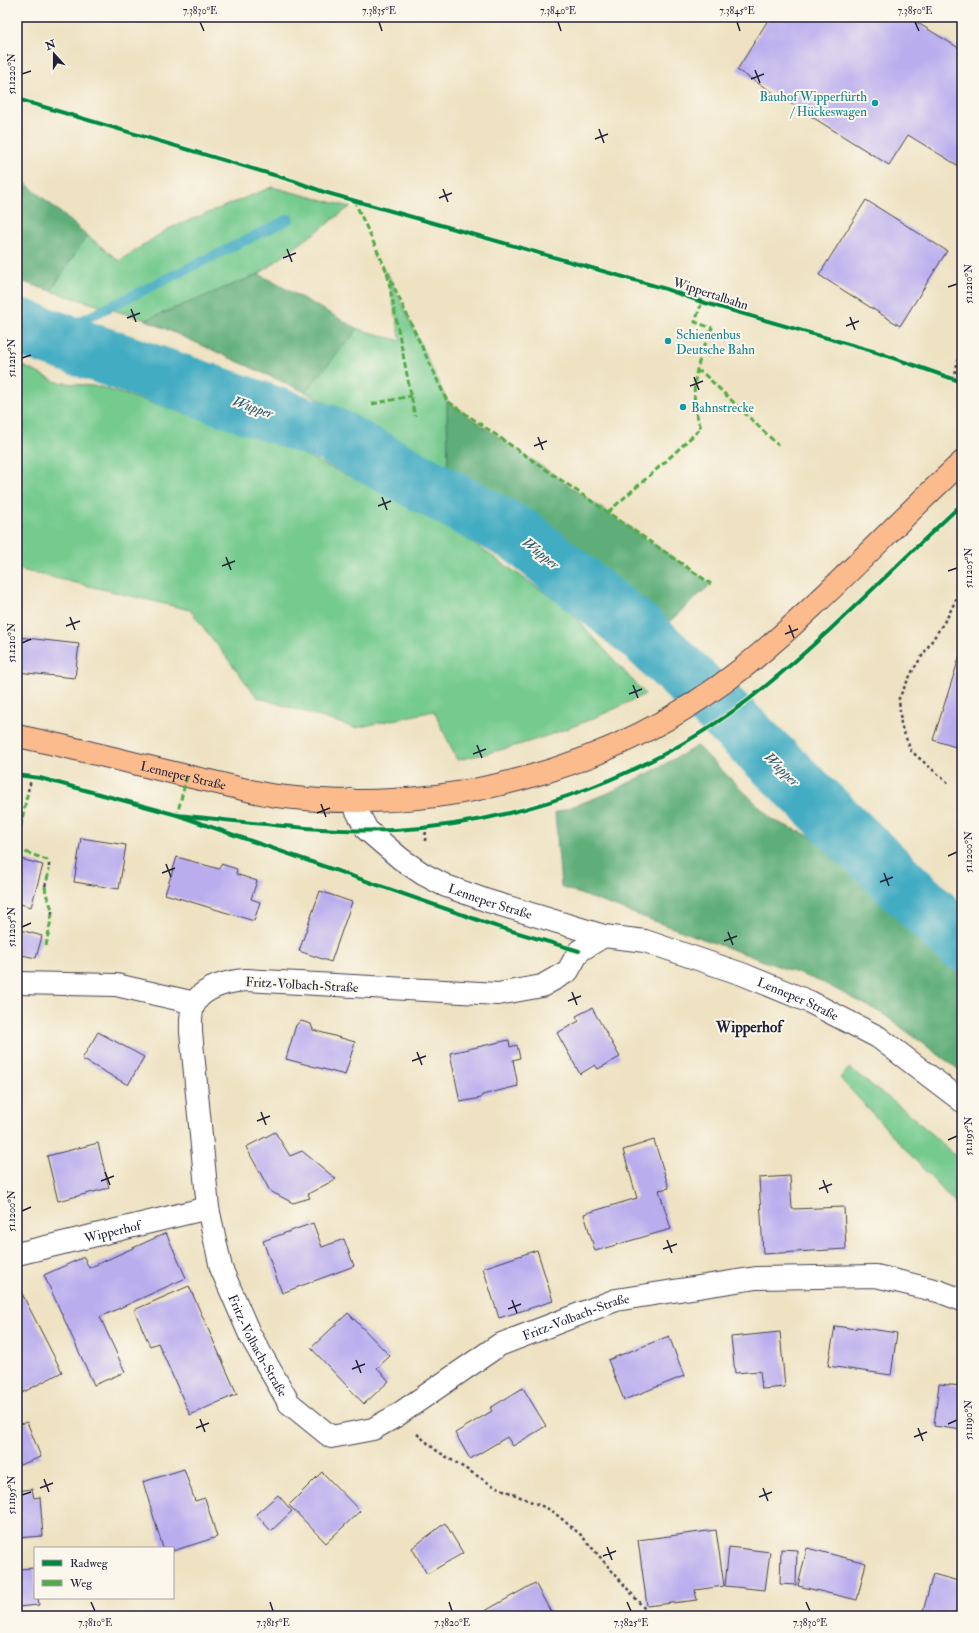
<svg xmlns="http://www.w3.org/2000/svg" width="979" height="1633" viewBox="0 0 979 1633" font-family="'IM FELL Double Pica',serif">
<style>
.green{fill:#74ca8e;stroke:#4b7664}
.forest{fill:#5fae79;stroke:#40685a}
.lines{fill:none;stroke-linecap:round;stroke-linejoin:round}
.stream{stroke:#42acc2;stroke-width:10}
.river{stroke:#42acc2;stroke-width:57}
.building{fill:#baadee}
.street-casing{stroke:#413f4f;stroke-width:24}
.primary-casing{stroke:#413f4f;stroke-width:24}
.path{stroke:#413f4f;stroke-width:2.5;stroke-dasharray:3 3;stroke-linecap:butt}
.street{stroke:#fff;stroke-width:22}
.primary{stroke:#fbbb8d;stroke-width:22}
.quiet{stroke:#53aa46;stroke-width:3;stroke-dasharray:6 3;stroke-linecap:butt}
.cycleway-casing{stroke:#fbf7ec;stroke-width:6}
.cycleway{stroke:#00873e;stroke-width:4}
.ticks{fill:none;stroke:#22223b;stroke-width:1.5}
.culture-dot{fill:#0f9aa8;stroke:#fbf7ec;stroke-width:1.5}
.labels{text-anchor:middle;stroke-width:4;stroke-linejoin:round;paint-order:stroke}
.culture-label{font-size:13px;fill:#0d838f;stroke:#fbf7ec;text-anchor:start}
.street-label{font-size:13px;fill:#22223b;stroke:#fbf7ec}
.water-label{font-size:14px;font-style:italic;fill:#2f5971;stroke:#fbf7ec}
.quarter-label{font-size:15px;font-weight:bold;fill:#22223b;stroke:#fbf7ec}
.neatline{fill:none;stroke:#22223b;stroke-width:1.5}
.ticks-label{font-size:10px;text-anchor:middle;fill:#22223b}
</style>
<rect width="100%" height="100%" fill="#fbf7ec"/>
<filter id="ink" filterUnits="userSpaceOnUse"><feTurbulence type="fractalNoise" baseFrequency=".025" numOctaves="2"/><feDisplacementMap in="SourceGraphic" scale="8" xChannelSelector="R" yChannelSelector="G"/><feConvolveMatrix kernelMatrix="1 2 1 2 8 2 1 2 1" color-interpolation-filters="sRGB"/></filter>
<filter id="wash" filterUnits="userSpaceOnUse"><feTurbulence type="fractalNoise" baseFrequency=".012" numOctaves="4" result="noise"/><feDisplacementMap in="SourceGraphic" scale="16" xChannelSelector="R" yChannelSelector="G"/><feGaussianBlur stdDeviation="0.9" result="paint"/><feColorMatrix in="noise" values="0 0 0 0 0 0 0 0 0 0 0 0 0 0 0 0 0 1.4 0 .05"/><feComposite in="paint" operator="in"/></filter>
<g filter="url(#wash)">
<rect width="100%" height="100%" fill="#eee2c2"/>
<g class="green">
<polygon points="272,187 350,207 259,274 146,320 51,291 87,235 119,261 168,229"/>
<polygon points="387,272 447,401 448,471 392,437 305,392 358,329 401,341"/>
<path d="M17,363L57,382L100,387L271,439L435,517L566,607L645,694C585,725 522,747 457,760L434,711L355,728L257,697L190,610L17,569Z"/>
<polygon points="849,1068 907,1112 962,1162 962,1211 840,1078"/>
</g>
<g class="forest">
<polygon points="17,176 87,235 51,291 17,280"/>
<polygon points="259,274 358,329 305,392 146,320"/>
<polygon points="447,401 711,584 669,622 609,577 448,471"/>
<polygon points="697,746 773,820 962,902 962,1072 883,1014 824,983 561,887 555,813 606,794 647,774"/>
</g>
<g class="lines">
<polyline class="stream" points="48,337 289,219"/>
<polyline class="river" points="17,326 330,434 522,537 642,634 962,943"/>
</g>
<g id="blocks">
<g class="building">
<polygon points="770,17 908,17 962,50 962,168 908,135 889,165 737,70"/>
<polygon points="866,200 947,251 900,326 819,275"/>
<polygon points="17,637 79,644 75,678 17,672"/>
<polygon points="962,649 962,749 933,740"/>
<polygon points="81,838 126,845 119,889 74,882"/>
<polygon points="177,857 219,869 221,864 237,869 236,874 257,881 251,899 260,902 254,921 165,894"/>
<polygon points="17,858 43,865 31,907 17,903"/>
<polygon points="320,891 352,902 331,962 299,951"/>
<polygon points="17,929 42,936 36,958 17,954"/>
<polygon points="592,1008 620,1057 598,1069 595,1065 580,1074 557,1033 579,1021 576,1016"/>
<polygon points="301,1021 311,1024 313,1030 355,1042 345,1075 286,1059 296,1025"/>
<polygon points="98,1032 144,1057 128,1085 82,1059"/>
<polygon points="509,1040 510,1047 517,1045 520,1058 513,1060 518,1086 482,1095 481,1098 460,1102 450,1053"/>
<polygon points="275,1132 290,1156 302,1151 336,1179 308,1194 310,1198 293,1203 270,1191 246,1147"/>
<polygon points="654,1140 669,1188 659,1190 671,1229 595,1251 584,1214 637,1198 623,1150"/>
<polygon points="98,1143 109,1188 58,1201 47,1156"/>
<polygon points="790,1176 792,1209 844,1207 846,1249 763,1254 759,1178"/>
<polygon points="313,1223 322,1247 344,1239 354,1266 282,1293 263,1241"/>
<polygon points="166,1233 186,1278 100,1317 125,1372 94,1385 44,1275 84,1257 89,1268"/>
<polygon points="537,1250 553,1301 499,1318 483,1268"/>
<polygon points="17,1284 62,1372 20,1394 17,1387"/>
<polygon points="189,1286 237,1394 190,1415 158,1343 150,1346 134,1310"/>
<polygon points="348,1313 390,1356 377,1368 389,1381 364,1404 311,1348"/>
<polygon points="835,1326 856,1329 856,1327 897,1333 891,1375 828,1366"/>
<polygon points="780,1332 785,1387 762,1389 760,1371 735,1373 731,1337"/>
<polygon points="669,1336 684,1376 624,1400 608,1360"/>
<polygon points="939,1384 962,1386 962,1430 934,1426"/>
<polygon points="523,1388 546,1426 513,1446 507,1437 470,1459 455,1433 492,1411 490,1408"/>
<polygon points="27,1422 41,1457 17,1466 17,1425"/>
<polygon points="184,1469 195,1501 205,1498 217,1537 173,1551 173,1548 163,1548 143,1482"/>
<polygon points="322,1472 360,1511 326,1543 289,1505"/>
<polygon points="32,1489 34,1498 40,1497 43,1536 17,1538 17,1491"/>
<polygon points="278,1495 292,1511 271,1531 256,1514"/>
<polygon points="445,1523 463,1553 427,1574 412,1548"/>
<polygon points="716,1530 724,1586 695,1590 697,1600 647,1606 638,1540"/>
<polygon points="729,1547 770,1552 765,1590 725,1586"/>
<polygon points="807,1548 866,1563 857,1600 798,1586"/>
<polygon points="781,1549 797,1550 796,1585 780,1584"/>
<polygon points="35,1568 35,1598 38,1598 39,1605 17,1607 17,1569"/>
<polygon points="933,1574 962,1582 962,1616 922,1615"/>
<polygon points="535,1583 553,1616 476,1616"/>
</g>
</g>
</g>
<g filter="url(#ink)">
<use href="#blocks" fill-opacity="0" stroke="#413f4f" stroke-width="1"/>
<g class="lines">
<defs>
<g id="street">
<path id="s1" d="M351,800L367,830L401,859L423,874L446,886L488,901L604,936L645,941L742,974L810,1002L878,1037L962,1101"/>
<path id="s2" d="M604,936L579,951L568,971L542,986L498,994L246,980C229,981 203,987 194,1004C190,1013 191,1023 191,1032L208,1208L221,1268L250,1335L289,1403L331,1437L373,1429L396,1416L499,1345L616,1300L756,1278L876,1276L938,1291L962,1300"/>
<polyline points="17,983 116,985 195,1003"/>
<path id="s3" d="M17,1254L208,1208"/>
</g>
<g id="primary">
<path id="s4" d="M17,736C82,749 145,767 209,781C232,786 255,793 277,796C441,817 614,771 744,667C822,604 888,530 962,462"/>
</g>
</defs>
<use href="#street" class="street-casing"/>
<use href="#primary" class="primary-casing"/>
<g class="path">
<polyline points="954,379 958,360"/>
<polyline points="948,783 911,751 901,725 899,698 913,670 948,616 962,587"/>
<polyline points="28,791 31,780"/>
<polyline points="425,841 426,828"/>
<polyline points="49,864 49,869"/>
<polyline points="45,886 47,880"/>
<polyline points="52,914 52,909"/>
<polyline points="417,1434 437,1451 492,1485 551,1510 581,1535 644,1608 648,1616"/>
</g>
<use href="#street" class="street"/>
<use href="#primary" class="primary"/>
<g class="quiet">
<polyline points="354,200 387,272 415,416"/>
<polyline points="387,272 447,401 711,584"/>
<polyline points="696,372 702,372 778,445"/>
<polyline points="372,404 411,396"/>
<path d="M608,512L665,462L701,428C687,391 697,362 712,328L695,322L702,302"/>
<polyline points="179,816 177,815 187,776"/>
<polyline points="17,844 28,791"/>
<polyline points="17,849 47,860 49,864"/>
<polyline points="47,880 49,869"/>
<polyline points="45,886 46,894 52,909"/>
<polyline points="46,946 52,914"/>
</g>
<defs>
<g id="cycleway">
<polyline points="17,99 294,181 324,192 666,289 702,302 876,352 962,382"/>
<polyline points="17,775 40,778 177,815 495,926 579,951"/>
<path d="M177,815C249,822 323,833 395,830C526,823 660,772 762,689C832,632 895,566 962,504"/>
</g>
</defs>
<use href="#cycleway" class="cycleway-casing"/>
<use href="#cycleway" class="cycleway"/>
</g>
</g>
<path class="ticks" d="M200,22L204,31M379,22L382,31M558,22L561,31M737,22L740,31M915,22L919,31M755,70L760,83M22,74L31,71M751,79L764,74M599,129L604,143M595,139L608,134M443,189L448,202M439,198L452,193M287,249L292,262M283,258L296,253M948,287L957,284M131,309L136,322M850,317L855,330M127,318L140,313M846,326L859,321M22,358L31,355M694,377L699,390M690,386L703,381M538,437L543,450M534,446L547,441M382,497L387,510M378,506L391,501M226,557L231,570M222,566L235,561M948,571L957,568M70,617L75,630M789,625L794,638M66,626L80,621M785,634L798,629M22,643L31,639M633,685L638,698M629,694L642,689M477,745L482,758M473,754L486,749M321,804L326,817M317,813L330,808M948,856L957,852M166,864L171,877M162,873L175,868M884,873L889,886M880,882L893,877M22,927L31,923M728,932L733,945M724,941L737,936M572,992L577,1005M568,1001L581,996M417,1052L422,1065M412,1061L426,1056M261,1112L266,1125M257,1121L270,1116M948,1140L957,1136M105,1172L110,1185M823,1180L828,1193M101,1181L114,1176M819,1189L832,1184M22,1211L31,1207M667,1240L672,1253M663,1249L677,1244M512,1300L517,1313M508,1309L521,1304M356,1360L361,1373M352,1369L365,1364M200,1419L205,1432M948,1424L957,1420M196,1428L209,1423M918,1428L923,1441M914,1437L927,1432M44,1479L49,1492M40,1488L53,1483M763,1488L768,1501M22,1495L31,1492M759,1497L772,1492M607,1547L612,1560M603,1556L616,1551M91,1602L95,1611M270,1602L273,1611M449,1602L452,1611M627,1602L631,1611M806,1602L810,1611"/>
<g class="culture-dot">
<circle cx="875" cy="103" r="4"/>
<circle cx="668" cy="341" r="4"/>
<circle cx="683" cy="407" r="4"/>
</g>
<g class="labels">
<g class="culture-label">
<text x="867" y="101" text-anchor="end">Bauhof Wipperfürth<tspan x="867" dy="15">/ Hückeswagen</tspan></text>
<text x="676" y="339">Schienenbus<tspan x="676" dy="15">Deutsche Bahn</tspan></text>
<text x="691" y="412">Bahnstrecke</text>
</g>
<g class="street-label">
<text transform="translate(711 293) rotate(18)" y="5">Wippertalbahn</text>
<text dy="5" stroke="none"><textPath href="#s4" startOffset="171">Lenneper Straße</textPath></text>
<text dy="5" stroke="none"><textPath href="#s1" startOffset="178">Lenneper Straße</textPath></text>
<text transform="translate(302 984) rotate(3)" y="5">Fritz-Volbach-Straße</text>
<text dy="5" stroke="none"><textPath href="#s1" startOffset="502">Lenneper Straße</textPath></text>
<text dy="5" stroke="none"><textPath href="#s3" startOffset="98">Wipperhof</textPath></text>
<text dy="5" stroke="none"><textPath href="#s2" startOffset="1187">Fritz-Volbach-Straße</textPath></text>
<text dy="5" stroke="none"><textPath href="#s2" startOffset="791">Fritz-Volbach-Straße</textPath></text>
</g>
<g class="water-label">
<text transform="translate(253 407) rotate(19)" y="5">Wupper</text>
<text transform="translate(541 553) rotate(38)" y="5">Wupper</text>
<text transform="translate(782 769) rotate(44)" y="5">Wupper</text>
</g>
<g class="quarter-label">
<text x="749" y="1032">Wipperhof</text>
</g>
</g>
<rect width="979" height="1633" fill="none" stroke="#fbf7ec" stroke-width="44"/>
<rect x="34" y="1547" width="140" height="52" fill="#fbf7ec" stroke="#a4a2a5"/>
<rect x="42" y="1560" width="20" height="6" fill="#00873e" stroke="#a4a2a5"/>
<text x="70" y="1567" font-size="12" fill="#22223b">Radweg</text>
<rect x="42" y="1580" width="20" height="6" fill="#53aa46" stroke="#a4a2a5"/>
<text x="70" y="1587" font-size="12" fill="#22223b">Weg</text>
<g transform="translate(54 54) rotate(339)" stroke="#fbf7ec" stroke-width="3" paint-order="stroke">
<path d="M0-3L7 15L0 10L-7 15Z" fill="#22223b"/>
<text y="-6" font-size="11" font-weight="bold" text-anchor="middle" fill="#22223b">N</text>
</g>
<rect x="22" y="22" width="935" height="1589" class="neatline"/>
<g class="ticks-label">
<text x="200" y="14">7.3830°E</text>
<text x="379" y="14">7.3835°E</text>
<text x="558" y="14">7.3840°E</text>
<text x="737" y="14">7.3845°E</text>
<text x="915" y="14">7.3850°E</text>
<text transform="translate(11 74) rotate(-90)" y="4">51.1220°N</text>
<text transform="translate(968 284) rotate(-90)" y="4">51.1210°N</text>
<text transform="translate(11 358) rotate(-90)" y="4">51.1215°N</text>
<text transform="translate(968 568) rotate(-90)" y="4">51.1205°N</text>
<text transform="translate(11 643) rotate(-90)" y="4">51.1210°N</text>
<text transform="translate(968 852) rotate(-90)" y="4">51.1200°N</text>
<text transform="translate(11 927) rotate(-90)" y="4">51.1205°N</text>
<text transform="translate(968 1136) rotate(-90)" y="4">51.1195°N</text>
<text transform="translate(11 1211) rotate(-90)" y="4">51.1200°N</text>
<text transform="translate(968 1420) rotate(-90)" y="4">51.1190°N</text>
<text transform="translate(11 1495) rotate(-90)" y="4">51.1195°N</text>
<text x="95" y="1626">7.3810°E</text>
<text x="273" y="1626">7.3815°E</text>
<text x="452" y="1626">7.3820°E</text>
<text x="631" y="1626">7.3825°E</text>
<text x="810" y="1626">7.3830°E</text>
</g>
</svg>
